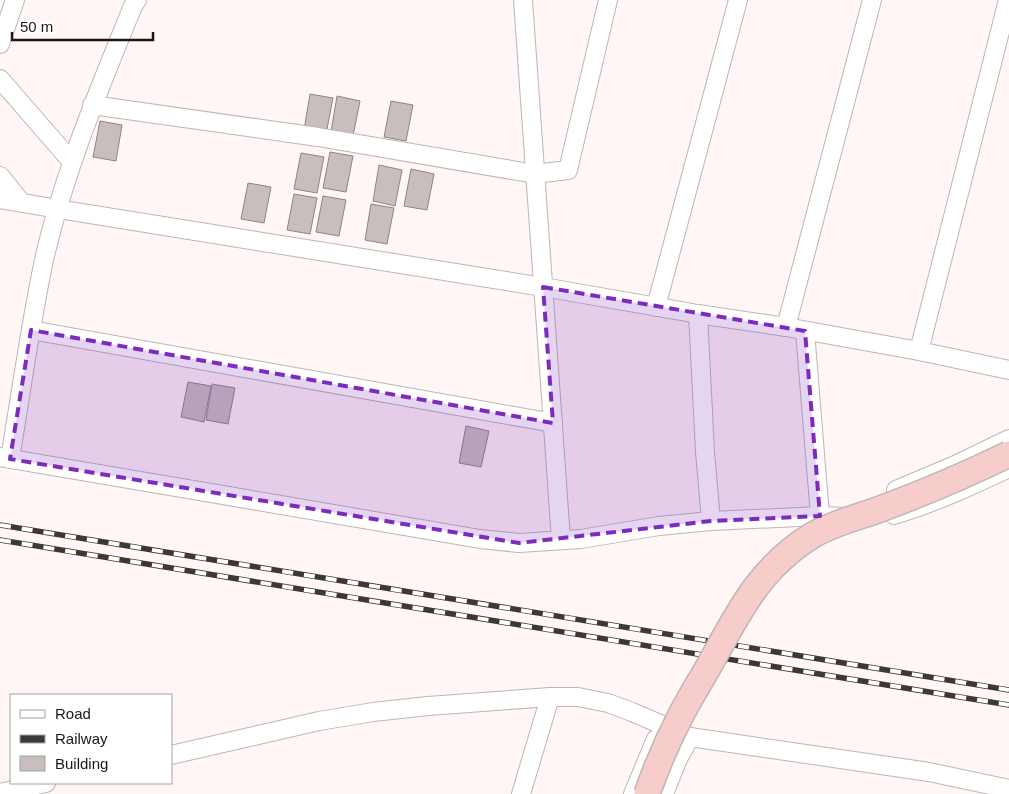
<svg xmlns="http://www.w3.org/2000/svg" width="1009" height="794" viewBox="0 0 1009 794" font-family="Helvetica,sans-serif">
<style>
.building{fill:#c7bebd;stroke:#8d8585}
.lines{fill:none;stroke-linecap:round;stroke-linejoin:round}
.street-casing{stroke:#beb6b5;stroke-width:20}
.street{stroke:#fff;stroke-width:18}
.rail-casing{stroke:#3b3837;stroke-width:5.5}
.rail{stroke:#fff;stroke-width:4;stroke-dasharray:11;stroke-linecap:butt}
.secondary-bridge-casing{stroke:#beb6b5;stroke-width:28;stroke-linecap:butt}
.secondary-bridge{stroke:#f7cdcc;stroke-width:25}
.marked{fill:#7b2cbf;fill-opacity:0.2;stroke:#7b2cbf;stroke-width:4;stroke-dasharray:10 6;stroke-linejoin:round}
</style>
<rect width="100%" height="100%" fill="#fff6f5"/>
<g class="building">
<polygon points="310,94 333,98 326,134 304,130"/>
<polygon points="337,96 360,101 353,136 331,132"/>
<polygon points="391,101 413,105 406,141 384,137"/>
<polygon points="100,121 122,125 116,161 93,157"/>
<polygon points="330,152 353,156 346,192 323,188"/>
<polygon points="301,153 324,157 317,193 294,189"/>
<polygon points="379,165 402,170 395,206 373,201"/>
<polygon points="411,169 434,174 427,210 404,206"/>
<polygon points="248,183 271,187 264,223 241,219"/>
<polygon points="294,194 317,198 310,234 287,230"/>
<polygon points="323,196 346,200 339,236 316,232"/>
<polygon points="371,204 394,208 387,244 365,240"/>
<polygon points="188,382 211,386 204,422 181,417"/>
<polygon points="212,384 235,388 228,424 206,420"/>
<polygon points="466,426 489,431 481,467 459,463"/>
</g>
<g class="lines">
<defs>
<g id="street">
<polyline points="523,0 561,540"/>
<polyline points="0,44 15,0"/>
<polyline points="0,79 72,162"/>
<polyline points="92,105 318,137 535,174 568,170 608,0"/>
<polyline points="0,176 21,202"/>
<polyline points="0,199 58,209 543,287 698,314 786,327 919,351 1009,370"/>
<polyline points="656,307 738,0"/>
<polyline points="698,314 705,452 711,521"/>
<polyline points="786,327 872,0"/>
<polyline points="31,330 553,423"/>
<polyline points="805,331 820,516"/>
<polyline points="919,351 1008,0"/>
<polyline points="0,457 480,539 519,543 581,539 659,526 711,521 820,516 846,517"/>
<path d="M10,459C21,393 30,326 44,260C64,172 99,89 133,6L137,0"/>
<polyline points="896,490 953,466 1009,439"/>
<path d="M894,515C934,503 971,486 1009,468"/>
<polyline points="171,755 319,721 373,712 428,706 550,697 578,697 608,703 632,712 690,737 929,772 1009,789"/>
<polyline points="0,793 46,783"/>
<polyline points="521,794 550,697"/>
<polyline points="633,794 656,739"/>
<polyline points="664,794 677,761 690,737"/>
</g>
</defs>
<use href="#street" class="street-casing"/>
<use href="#street" class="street"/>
<defs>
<g id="rail">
<polyline points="0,525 1009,690"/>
<polyline points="0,540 1009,705"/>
</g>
</defs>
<use href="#rail" class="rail-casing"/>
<use href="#rail" class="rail"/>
<defs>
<path id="secondary-bridge" d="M647,794C656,768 667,742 680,717C689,699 700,682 710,664C738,613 760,567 813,535C835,522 860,517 883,508C926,492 968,474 1009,454"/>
</defs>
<use href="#secondary-bridge" class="secondary-bridge-casing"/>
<use href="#secondary-bridge" class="secondary-bridge"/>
</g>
<path class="marked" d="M543,287L805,331L820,516L711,521L519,543L10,459L31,330L553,423Z"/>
<rect x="10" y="694" width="162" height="90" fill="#ffffff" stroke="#a3a2a2"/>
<rect x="20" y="710" width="25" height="8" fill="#ffffff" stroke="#a3a2a2"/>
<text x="55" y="719" font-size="15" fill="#1a1717">Road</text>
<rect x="20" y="735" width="25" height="8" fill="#3b3837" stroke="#a3a2a2"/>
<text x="55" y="744" font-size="15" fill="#1a1717">Railway</text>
<rect x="20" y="756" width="25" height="15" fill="#c7bebd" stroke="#a3a2a2"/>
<text x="55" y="769" font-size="15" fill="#1a1717">Building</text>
<path d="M12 32v8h141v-8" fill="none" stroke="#1a1717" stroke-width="2.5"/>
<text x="20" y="32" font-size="15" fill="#1a1717" stroke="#ffffff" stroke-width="4" paint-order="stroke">50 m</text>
</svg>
